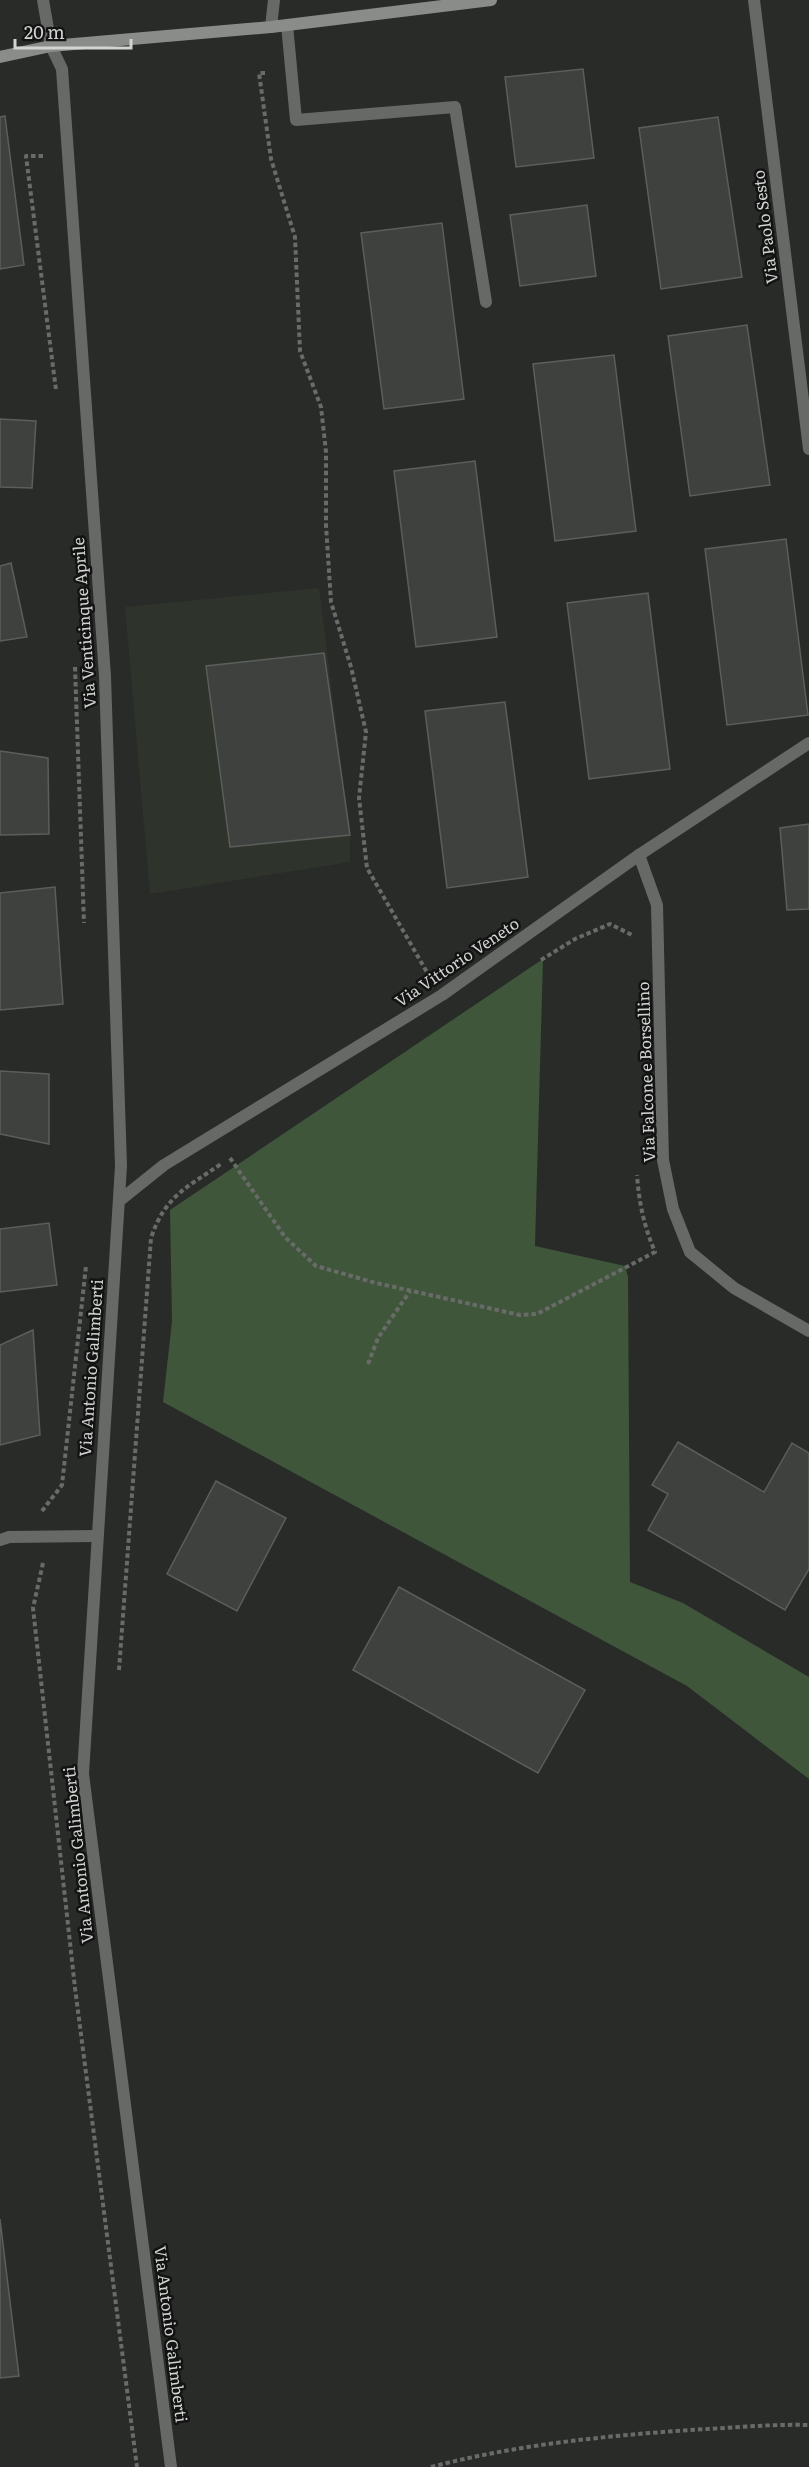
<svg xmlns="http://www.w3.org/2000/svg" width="809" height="2467" viewBox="0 0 809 2467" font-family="Literata,serif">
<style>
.built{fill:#2e342c}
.green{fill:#3f563b}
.building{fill:#3f413e;stroke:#5b5e5b;stroke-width:1.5}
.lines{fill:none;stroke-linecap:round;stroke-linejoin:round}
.path{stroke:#686b68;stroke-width:4;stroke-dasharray:4.5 3;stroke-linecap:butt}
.lane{stroke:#676967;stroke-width:12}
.street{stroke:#676967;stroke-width:12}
.secondary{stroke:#8a8c89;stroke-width:12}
.labels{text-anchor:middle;stroke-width:5;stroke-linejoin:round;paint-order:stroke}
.street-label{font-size:16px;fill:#d2d4d2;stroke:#121312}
</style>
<rect width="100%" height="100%" fill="#282b28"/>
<polygon class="built" points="319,588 350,835 350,862 150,894 125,607"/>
<polygon class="green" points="543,959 535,1246 625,1266 628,1277 630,1582 683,1603 809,1677 809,1779 687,1686 163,1402 172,1321 170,1210"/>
<g class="building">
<polygon points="583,69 594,158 516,167 505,77"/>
<polygon points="5,116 24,265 0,269 0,117"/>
<polygon points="718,117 742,277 661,289 639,128"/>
<polygon points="587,205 596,276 520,286 510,215"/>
<polygon points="442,223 464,399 384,409 361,233"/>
<polygon points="747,325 770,485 690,496 668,336"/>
<polygon points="614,355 636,531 555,541 533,364"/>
<polygon points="0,419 36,421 32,488 0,487"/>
<polygon points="475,461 497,637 416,647 394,471"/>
<polygon points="786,539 808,715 727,725 705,549"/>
<polygon points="11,563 27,637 0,641 0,566"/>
<polygon points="648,593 670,769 589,779 567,603"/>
<polygon points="324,653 350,835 230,847 206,666"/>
<polygon points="505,702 528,877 447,888 425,711"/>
<polygon points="0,751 48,758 49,834 0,835"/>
<polygon points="809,824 809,909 787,910 780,828"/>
<polygon points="55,887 63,1004 0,1010 0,893"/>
<polygon points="0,1071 49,1074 49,1144 0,1134"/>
<polygon points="49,1223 57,1285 0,1292 0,1229"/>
<polygon points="33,1330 40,1435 0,1445 0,1345"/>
<polygon points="678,1442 764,1492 792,1443 809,1453 809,1569 785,1610 648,1530 668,1494 652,1485"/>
<polygon points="216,1481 286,1518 237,1611 167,1574"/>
<polygon points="399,1587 585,1690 538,1773 353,1670"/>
<polygon points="0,2219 19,2376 0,2378"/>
</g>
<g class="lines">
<g class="path">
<polyline points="265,73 259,73 271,159 295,237 300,351 321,407 326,452 326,525 331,602 351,667 366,732 359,798 367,868 428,974"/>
<polyline points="43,156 26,156 56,390"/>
<polyline points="75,667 84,923"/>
<polyline points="541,960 575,939 610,924 632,935"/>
<path d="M230,1158L285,1237L316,1266L376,1283L520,1315L537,1314L655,1252C644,1226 639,1203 637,1175"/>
<polyline points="368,1364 378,1338 410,1291"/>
<polyline points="42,1511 62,1485 86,1266"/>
<polyline points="43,1563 33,1608 75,1988 137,2467"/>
<path d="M119,1670L151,1238C165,1196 186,1188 221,1164"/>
<path d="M431,2467C515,2445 603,2436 690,2430C729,2428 769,2424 809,2425"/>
</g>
<polyline class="lane" points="287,25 296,120 455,107 486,302"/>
<g class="street">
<polyline points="43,0 51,46 62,69 105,676 121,1166 83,1774 171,2467"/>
<polyline points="754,0 809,449"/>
<polyline points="271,27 274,0"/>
<polyline points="639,855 657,905 663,1160 673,1209 690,1252 734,1288 809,1331"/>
<polyline points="119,1201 164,1165 442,995 639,855 809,743"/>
<polyline points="0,1540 9,1537 96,1536"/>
</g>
<polyline class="secondary" points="0,57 51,46 271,27 491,0"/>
</g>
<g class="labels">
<g class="street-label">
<text transform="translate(765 227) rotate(-97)" y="6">Via Paolo Sesto</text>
<text transform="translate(84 623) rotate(-94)" y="6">Via Venticinque Aprile</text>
<text transform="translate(457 962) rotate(-34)" y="6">Via Vittorio Veneto</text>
<text transform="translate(646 1072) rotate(-92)" y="6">Via Falcone e Borsellino</text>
<text transform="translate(91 1368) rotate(-86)" y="6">Via Antonio Galimberti</text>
<text transform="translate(78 1855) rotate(-96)" y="6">Via Antonio Galimberti</text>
<text transform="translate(171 2334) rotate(83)" y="6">Via Antonio Galimberti</text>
</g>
</g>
<path d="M15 39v9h116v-9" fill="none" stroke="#d2d4d2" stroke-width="3"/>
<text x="24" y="39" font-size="18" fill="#d2d4d2" stroke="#121312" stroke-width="4.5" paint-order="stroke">20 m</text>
</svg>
